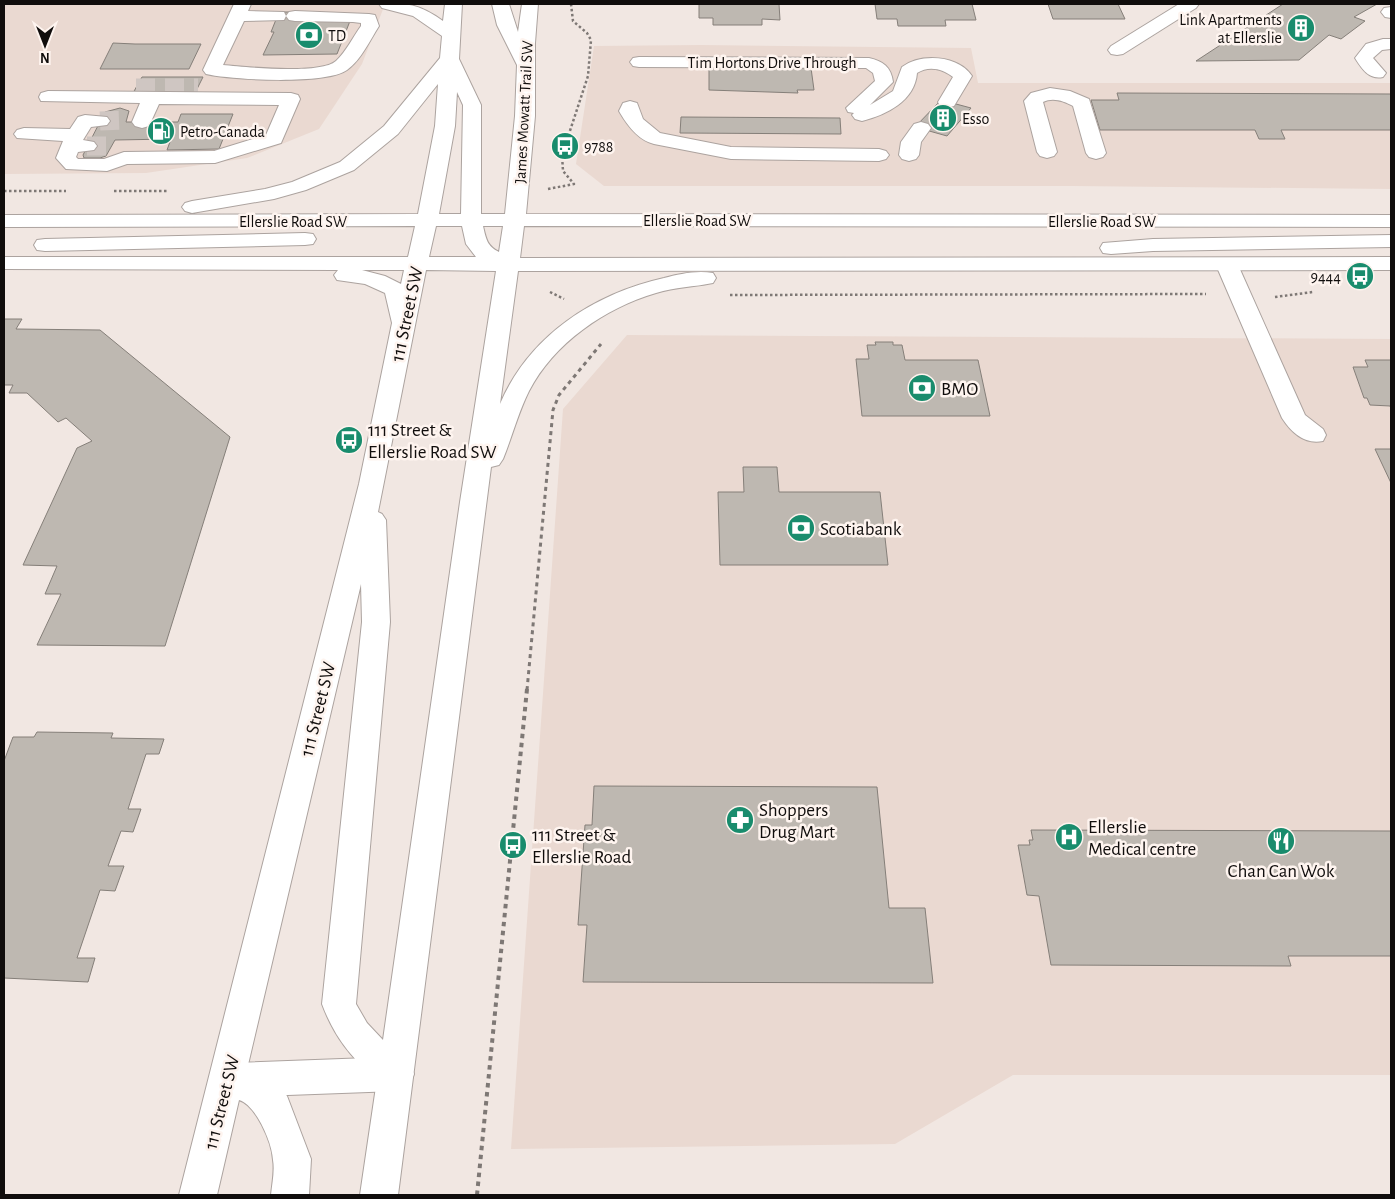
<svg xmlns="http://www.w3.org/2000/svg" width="1395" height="1199" viewBox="0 0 1395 1199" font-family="'Alegreya Sans',sans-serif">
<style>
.built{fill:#ead9d1}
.building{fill:#beb8b1;stroke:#857f79}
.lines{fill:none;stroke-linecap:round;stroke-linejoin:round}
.minor-tunnel{stroke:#cfc6c2;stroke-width:19;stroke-dasharray:19 10;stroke-linecap:butt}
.minor-casing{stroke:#aca39f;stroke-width:2}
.major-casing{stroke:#aca39f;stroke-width:2}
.path-far2{stroke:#7e7875;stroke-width:2.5;stroke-dasharray:2.5 2.5;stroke-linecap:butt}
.path-far1{stroke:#7e7875;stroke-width:3;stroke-dasharray:4 4;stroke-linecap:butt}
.path{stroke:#7e7875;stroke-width:4;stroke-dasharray:4.5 4.5;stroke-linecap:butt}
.minor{fill:#fff;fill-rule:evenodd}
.major{fill:#fff;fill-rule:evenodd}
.labels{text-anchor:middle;stroke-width:5;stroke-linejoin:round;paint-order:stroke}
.far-poi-label{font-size:16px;fill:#100d0c;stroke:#fef4ef;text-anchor:start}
.far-street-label{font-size:16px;fill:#100d0c;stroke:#fef4ef}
.street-label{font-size:19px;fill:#100d0c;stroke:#fef4ef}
.poi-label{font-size:19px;fill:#100d0c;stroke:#fef4ef;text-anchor:start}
</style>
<rect width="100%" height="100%" fill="#f1e7e2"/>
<g class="built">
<polygon points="4,4 385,4 362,64 319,129 247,158 146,173 4,174"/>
<polygon points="701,45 971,48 978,83 1391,83 1391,189 1073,186 604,186 576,164 594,46"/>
<polygon points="627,335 1391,339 1391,1075 1013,1075 895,1144 511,1149 563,409"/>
</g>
<g class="building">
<polygon points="699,4 779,4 780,20 762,19 762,25 713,25 713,18 699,18"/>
<polygon points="875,4 972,4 976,20 945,20 946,26 898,26 897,19 877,19"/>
<polygon points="1048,4 1118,4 1125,19 1053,19"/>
<polygon points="1283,4 1377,4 1354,17 1365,21 1341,39 1329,35 1299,60 1196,61"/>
<polygon points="279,12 297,12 350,21 337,54 263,55 274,32 271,32"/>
<polygon points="113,43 135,44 201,44 189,69 100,69"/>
<polygon points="709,68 811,68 814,90 797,90 798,93 709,90"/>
<polygon points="142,77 203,77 195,93 133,93"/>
<polygon points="1117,93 1391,94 1391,130 1281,130 1285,139 1259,139 1255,130 1100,130 1091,100 1119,100"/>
<polygon points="941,100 971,108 947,136 915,127"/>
<polygon points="120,108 129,111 126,122 178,122 181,114 233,114 219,149 167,150 171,139 115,140 106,156 100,158 84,158 83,155 105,112"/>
<polygon points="681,117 840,118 841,134 680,133"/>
<polygon points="4,319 22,319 16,329 100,330 230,437 165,646 37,645 61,594 45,594 57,566 23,565 77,448 92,441 66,418 58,422 27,393 9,393 13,385 4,385"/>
<polygon points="875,342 893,342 893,345 902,345 905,360 978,360 990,416 862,416 856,359 869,359 867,345 876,345"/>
<polygon points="1365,360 1391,360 1391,408 1390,406 1370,405 1367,398 1364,398 1353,367 1368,367"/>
<polygon points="1375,449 1391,449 1391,483"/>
<polygon points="743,467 777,467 779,492 880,492 888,565 720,565 718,492 744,492"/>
<polygon points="37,732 113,733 111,738 164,739 159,754 146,754 128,809 141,809 133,832 121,831 108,866 124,866 115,891 100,890 77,958 95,958 88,982 4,978 4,761 13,737 34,737"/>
<polygon points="594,786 877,787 889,908 925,908 933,983 583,982 587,925 578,925 585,825 592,825"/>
<polygon points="1031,830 1391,831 1391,956 1288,956 1291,966 1051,965 1039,896 1027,895 1018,845 1030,845 1029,840 1033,840"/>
</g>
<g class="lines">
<g class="minor-tunnel">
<polyline points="136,88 198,88"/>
<polyline points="100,121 126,120"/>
<polyline points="87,146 113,146"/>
</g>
<defs>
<g id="minor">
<path d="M234,4H251L248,11L284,12L286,16L289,12L295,11L369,14L375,15L379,26C370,40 361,60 347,70C326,85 232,80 206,74L203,70ZM286,16L289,20L295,21L353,22L361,23V26C353,37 346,52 336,61C320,75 246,67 223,65L244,21L284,20Z"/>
<polygon points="1179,4 1199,4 1196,8 1123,54 1117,55 1111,54 1108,50 1111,46"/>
<polygon points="1391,7 1391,18 1385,17 1381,12 1384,8"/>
<path d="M1383,39H1391V49L1382,50L1373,58L1386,73L1383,77C1369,80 1362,69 1355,58L1366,44Z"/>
<path d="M639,57L869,58C883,61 891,67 893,82L870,105L893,91L902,67C921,53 958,55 972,76L954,106L947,108L940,106L938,102L953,77C943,69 929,65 917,73C915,101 886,115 862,121L855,119L852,115L854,113L848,112L846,108L875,81L873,73L866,68L639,67L633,66L630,62L633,58Z"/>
<path d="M1050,88L1070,91L1089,99L1106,153L1103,157L1096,159L1089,157L1086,153L1073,106C1064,101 1053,97 1043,102L1057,152L1054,156L1047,158L1040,156L1037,152L1024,101L1031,93Z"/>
<polygon points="48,91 291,93 298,95 300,99 281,143 215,163 127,164 107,171 66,169 56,158 63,141 17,138 14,134 17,130 24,128 70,129 78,117 85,115 107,117 110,121 107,125 91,127 83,140 94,142 97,146 94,150 78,152 76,157 78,159 104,159 124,152 214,151 266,135 279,105 159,104 149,126 142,128 135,126 132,122 140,103 41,101 39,97 41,93"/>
<path d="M630,101L637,103L643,119L660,133L731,147L879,149L886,151L889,155L886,159L879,161L731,159L654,144C638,140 627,125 619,111L623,103Z"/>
<polygon points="921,122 928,124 931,128 921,142 919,155 916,159 909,161 902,159 899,155 901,142 914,124"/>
<path d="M1227,258L1235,260L1238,265L1305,415L1323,429L1326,435L1323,441C1305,445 1291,432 1282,418L1216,265L1219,260Z"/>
<polygon points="396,1057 409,1062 414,1074 409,1086 396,1091 235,1097 222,1092 217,1080 222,1068 235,1063"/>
</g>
<g id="major">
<path d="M379,4C407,2 421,5 443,21L445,4H462L459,59L481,105V214H505L515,116L517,65L497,25L492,4H509L518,32L522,4H538L535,43V116L526,214L1391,215V227L524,226L520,258L1391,257V270L518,271L500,404C529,336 593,294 664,278C679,274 697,270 713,273L716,278L713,283C694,287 675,287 656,293C605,308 554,343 529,391C518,413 512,437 503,459L499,465L491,467L398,1195H360L377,1080C351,1058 334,1036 322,1004L362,622L361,584L247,1069L271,1077L287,1096L311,1159L309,1195H271C272,1184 275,1171 273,1160C272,1142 256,1105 239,1100L217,1195H179L359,484L392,323L385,293L365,284L337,280L334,275L338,270L4,269V257H408L415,226L4,227V215L418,214L435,126L438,84L398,134L354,170L306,190L274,199L192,213L185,211L182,207L185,203L192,201L265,189L292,182L340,162L384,126L440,58L442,36L413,16L382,8ZM457,92L463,105L461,214H439L455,126ZM436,226H462L466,244L476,257H429ZM483,226H503L499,252C487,246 486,239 483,226ZM362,270H404L401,284L385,276ZM426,270L496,271L460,502L383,1040L367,1023L356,1004L390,622L386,520L382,514L378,512Z"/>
<polygon points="305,233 313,234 316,239 313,244 305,245 45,251 37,250 34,245 37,240 45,239"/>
<polygon points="1391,235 1391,247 1153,251 1111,254 1103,253 1100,248 1103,243 1153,239"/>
</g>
</defs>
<use href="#minor" class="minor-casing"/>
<use href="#major" class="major-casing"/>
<g class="path-far2">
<polyline points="548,189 574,184 563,171 562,155 588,76 591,40 587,33 573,21 571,4"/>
<polyline points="4,191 66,191"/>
<polyline points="114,191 168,191"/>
<polyline points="550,292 564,299"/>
<polyline points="730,295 1206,294"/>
<polyline points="1275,297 1313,292"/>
</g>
<polyline class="path-far1" points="527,690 553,410 559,395 601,344"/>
<polyline class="path" points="477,1195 527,689"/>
<use href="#minor" class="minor"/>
<use href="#major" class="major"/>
</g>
<defs>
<symbol id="building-disc" viewBox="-11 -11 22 22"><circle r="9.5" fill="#198c6d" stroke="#fef4ef"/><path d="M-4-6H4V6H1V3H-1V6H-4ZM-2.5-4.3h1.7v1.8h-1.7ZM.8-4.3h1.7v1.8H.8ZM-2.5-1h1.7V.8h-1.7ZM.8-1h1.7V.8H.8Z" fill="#fff"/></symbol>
<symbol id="bank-disc" viewBox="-11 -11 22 22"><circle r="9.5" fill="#198c6d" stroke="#fef4ef"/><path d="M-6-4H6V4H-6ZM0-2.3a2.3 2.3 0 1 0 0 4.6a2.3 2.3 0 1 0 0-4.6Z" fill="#fff"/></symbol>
<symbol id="fuel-disc" viewBox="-11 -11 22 22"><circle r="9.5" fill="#198c6d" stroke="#fef4ef"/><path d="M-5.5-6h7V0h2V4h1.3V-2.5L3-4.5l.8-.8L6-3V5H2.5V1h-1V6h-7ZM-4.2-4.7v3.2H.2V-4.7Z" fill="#fff"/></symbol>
<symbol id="bus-disc" viewBox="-11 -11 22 22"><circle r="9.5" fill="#198c6d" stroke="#fef4ef"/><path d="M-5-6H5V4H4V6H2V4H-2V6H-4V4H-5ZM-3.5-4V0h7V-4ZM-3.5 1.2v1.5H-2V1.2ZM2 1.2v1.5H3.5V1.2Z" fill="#fff"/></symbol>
<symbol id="pharmacy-disc" viewBox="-11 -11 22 22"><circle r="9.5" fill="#198c6d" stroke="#fef4ef"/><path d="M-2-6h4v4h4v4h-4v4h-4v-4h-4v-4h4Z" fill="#fff"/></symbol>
<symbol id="hospital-disc" viewBox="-11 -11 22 22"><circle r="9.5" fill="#198c6d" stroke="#fef4ef"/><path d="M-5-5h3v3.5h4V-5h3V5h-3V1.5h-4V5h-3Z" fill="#fff"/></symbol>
<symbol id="restaurant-disc" viewBox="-11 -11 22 22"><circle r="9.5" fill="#198c6d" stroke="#fef4ef"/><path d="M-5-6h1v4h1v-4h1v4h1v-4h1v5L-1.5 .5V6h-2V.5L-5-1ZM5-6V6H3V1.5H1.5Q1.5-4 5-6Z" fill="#fff"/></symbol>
</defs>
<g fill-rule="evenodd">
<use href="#building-disc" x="1285" y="12" width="32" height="32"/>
<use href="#bank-disc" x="293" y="19" width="32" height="32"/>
<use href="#building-disc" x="927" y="102" width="32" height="32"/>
<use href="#fuel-disc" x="145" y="115" width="32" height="32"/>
<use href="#bus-disc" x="549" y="130" width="32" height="32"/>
<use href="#bus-disc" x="1344" y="260" width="32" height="32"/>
<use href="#bank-disc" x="906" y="372" width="32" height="32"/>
<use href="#bus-disc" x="333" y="424" width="32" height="32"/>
<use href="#bank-disc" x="785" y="512" width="32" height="32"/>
<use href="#pharmacy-disc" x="724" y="804" width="32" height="32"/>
<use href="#hospital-disc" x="1053" y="821" width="32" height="32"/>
<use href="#restaurant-disc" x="1265" y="825" width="32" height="32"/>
<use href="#bus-disc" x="497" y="829" width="32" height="32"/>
</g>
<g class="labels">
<g class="far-poi-label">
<text x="1282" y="25" text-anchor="end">Link Apartments<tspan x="1282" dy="18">at Ellerslie</tspan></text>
<text x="328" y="41">TD</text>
<text x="962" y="124">Esso</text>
<text x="180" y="137">Petro-Canada</text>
<text x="584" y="152">9788</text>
<text x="1341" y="282" text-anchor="end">9444</text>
</g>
<g class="far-street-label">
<text x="772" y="68">Tim Hortons Drive Through</text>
<text transform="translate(523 112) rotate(-87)" y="6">James Mowatt Trail SW</text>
<text x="697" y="226">Ellerslie Road SW</text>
<text x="293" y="227">Ellerslie Road SW</text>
<text x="1102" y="227">Ellerslie Road SW</text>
</g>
<g class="street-label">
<text transform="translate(406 314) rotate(-78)" y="7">111 Street SW</text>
<text transform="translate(317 709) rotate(-76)" y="7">111 Street SW</text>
<text transform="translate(221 1102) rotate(-76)" y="7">111 Street SW</text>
</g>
<g class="poi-label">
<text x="941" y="395">BMO</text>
<text x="368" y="436">111 Street &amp;<tspan x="368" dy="22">Ellerslie Road SW</tspan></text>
<text x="820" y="535">Scotiabank</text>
<text x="759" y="816">Shoppers<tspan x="759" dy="22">Drug Mart</tspan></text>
<text x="1088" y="833">Ellerslie<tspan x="1088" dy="22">Medical centre</tspan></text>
<text x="532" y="841">111 Street &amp;<tspan x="532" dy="22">Ellerslie Road</tspan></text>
<text x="1281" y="877" text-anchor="middle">Chan Can Wok</text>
</g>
</g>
<rect width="1395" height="1199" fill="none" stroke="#100d0c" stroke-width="10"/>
<g transform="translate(45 45) rotate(180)" stroke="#fef4ef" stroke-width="4" paint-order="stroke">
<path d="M0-4L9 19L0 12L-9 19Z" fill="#100d0c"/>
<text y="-8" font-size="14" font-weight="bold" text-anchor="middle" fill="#100d0c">N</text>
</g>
</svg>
